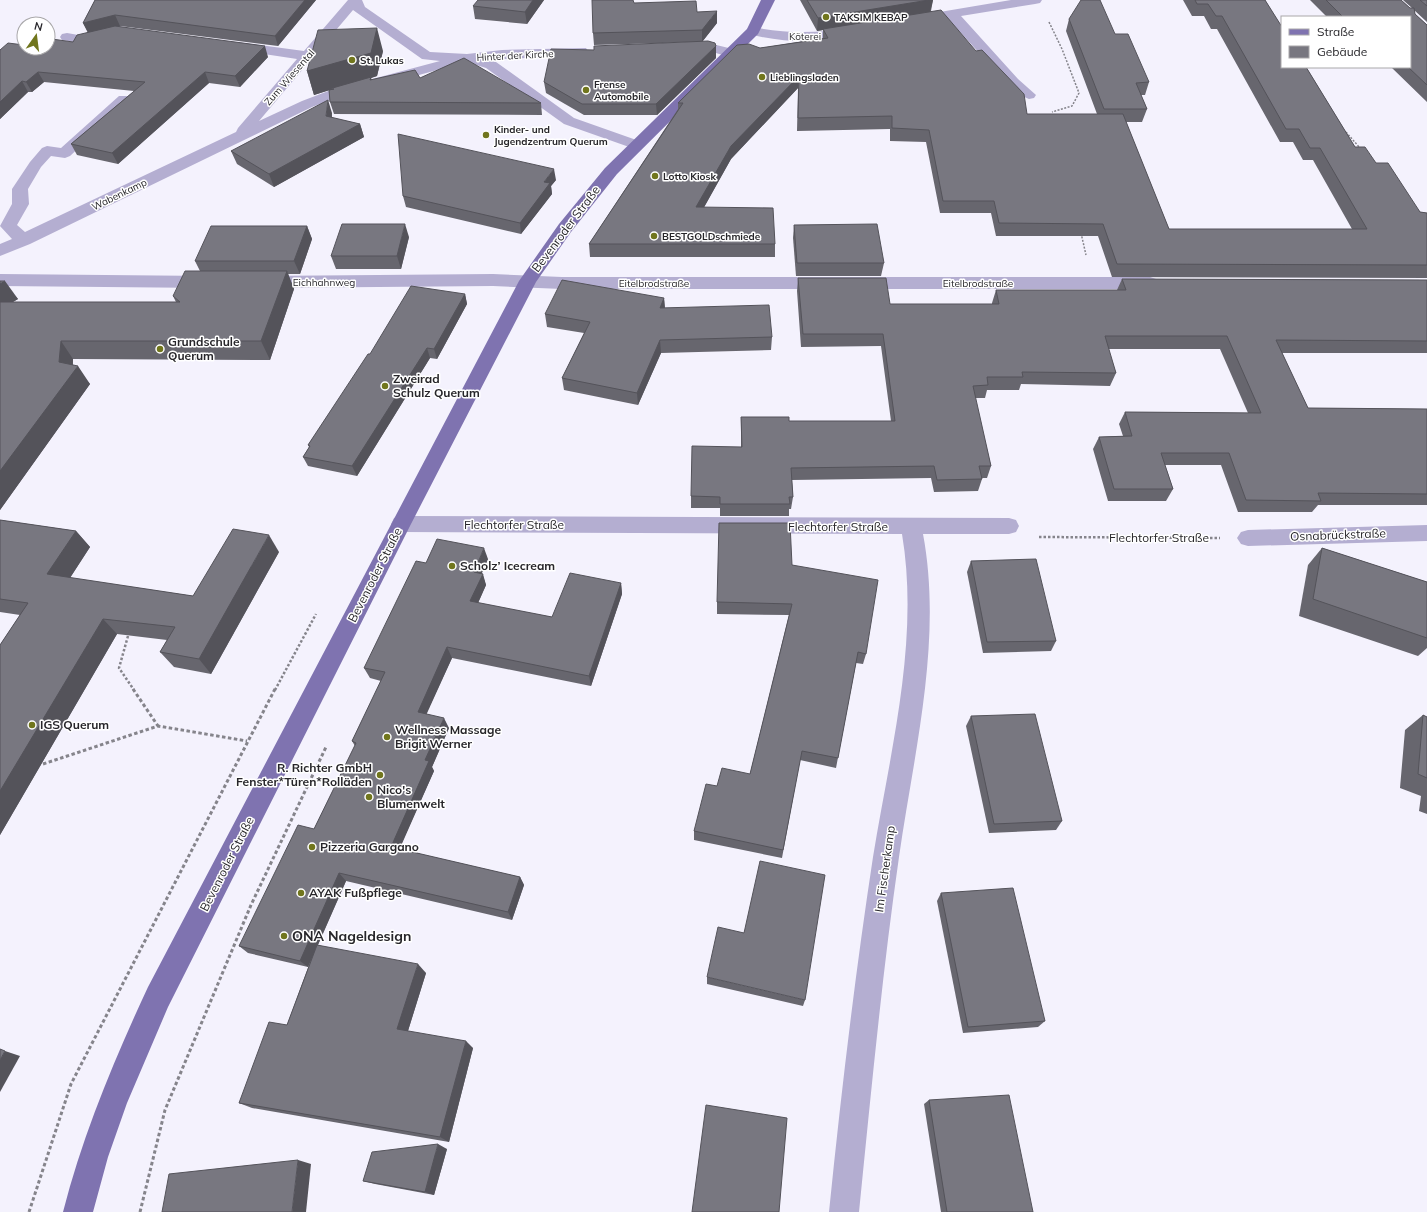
<svg xmlns="http://www.w3.org/2000/svg" width="1427" height="1212" viewBox="0 0 1427 1212" font-family="Mulish,sans-serif">
<style>
.lines{fill:none;stroke-linecap:round;stroke-linejoin:round}
.path-far2{stroke:#85848b;stroke-width:1.5;stroke-dasharray:2 1.5;stroke-linecap:butt}
.path-far1{stroke:#85848b;stroke-width:2.5;stroke-dasharray:2.5 2;stroke-linecap:butt}
.path{stroke:#85848b;stroke-width:3;stroke-dasharray:3.5 2.5;stroke-linecap:butt}
.minor{fill:#b4aed1;fill-rule:evenodd}
.major{fill:#7f73b0;fill-rule:evenodd}
.wall{fill:#67666e}
.shaded-wall{fill:#54535a}
.building{fill:#787780;stroke:#54535a}
.poi-dot{fill:#71761d;stroke:#fff;stroke-width:1.5}
.labels{text-anchor:middle;stroke-width:3;stroke-linejoin:round;paint-order:stroke}
.far-poi-label{font-size:10px;font-weight:bold;fill:#27262a;stroke:#fff;text-anchor:start}
.far-street-label{font-size:10px;fill:#27262a;stroke:#fff}
.street-label{font-size:12px;fill:#27262a;stroke:#fff}
.poi-label{font-size:12px;font-weight:bold;fill:#27262a;stroke:#fff;text-anchor:start}
.near-poi-label{font-size:14px;font-weight:bold;fill:#27262a;stroke:#fff;text-anchor:start}
</style>
<rect width="100%" height="100%" fill="#f4f2fd"/>
<g class="lines">
<g class="path-far2">
<polyline points="1049,22 1062,49 1079,93 1072,106 1052,112"/>
<polyline points="1346,132 1360,148"/>
<polyline points="1081,233 1086,255"/>
</g>
<g class="path-far1">
<polyline points="1039,537 1220,538"/>
<polyline points="128,636 119,668 134,690"/>
<polyline points="275,690 316,614"/>
</g>
<g class="path">
<polyline points="133,689 158,726"/>
<polyline points="43,764 158,726 247,741"/>
<polyline points="29,1212 71,1084 275,689"/>
<polyline points="140,1212 165,1110 251,905 326,747"/>
</g>
<g class="minor">
<path d="M348,0H362L365,7L430,52L467,54L502,50L586,48L588,51L586,54L581,55L488,60L496,62L574,118L642,142L645,145L642,148H632L564,124L486,68L467,62L341,96L312,107L30,244L0,256V244L12,239L0,226L12,204V189L30,162L42,148L47,146L61,148L119,96H129L131,99L70,156L65,158L51,156L41,167L28,189L29,204L17,225L25,232L236,132L238,128L297,59L237,50L232,49L230,46L232,43L237,42L304,51ZM353,10L422,59L440,61L331,90L302,101L259,121Z"/>
<polygon points="1011,0 1042,0 1040,3 1035,4 961,16 1018,79 1036,95 1034,98 1029,99 1017,94 948,19 916,24 911,23 909,20 911,17 916,16"/>
<path d="M753,27C787,34 819,33 853,28L858,29L860,32L858,35C822,44 784,43 748,34L746,31L748,28Z"/>
<polygon points="104,31 109,32 111,35 109,38 84,44 62,40 60,37 62,34 67,33 84,36"/>
<path d="M708,43L737,50L739,53L737,56C727,58 718,53 709,51C699,50 690,53 680,51L678,48L680,45Z"/>
<polygon points="0,274 210,276 216,278 219,282 216,286 210,288 0,286"/>
<polygon points="493,274 562,277 1150,277 1156,279 1159,283 1156,287 1150,289 562,289 493,286 262,288 256,286 253,282 256,278 262,276"/>
<path d="M401,516L1009,518L1016,520L1019,526L1016,532L1009,534H923C943,640 914,752 899,857C882,975 871,1094 859,1212H829C841,1094 855,975 873,857C890,752 920,641 902,534L401,532L394,530L391,524L394,518Z"/>
<polygon points="1427,525 1427,541 1248,546 1241,544 1237,538 1241,532 1248,530"/>
</g>
<path class="major" d="M761,0H775L758,34L617,174L571,232L536,282L411,524L168,1007L127,1103L108,1157L93,1212H63C83,1134 114,1060 148,987L519,281L559,224L605,168L747,29Z"/>
</g>
<g class="wall">
<polygon points="95,0 316,0 278,46 120,26 117,26 268,57 240,87 209,83 118,164 77,155 71,144 134,91 44,82 32,92 28,92 0,119 0,50 48,48 73,42 88,32 83,23"/>
<polygon points="544,0 527,24 475,19 473,6"/>
<polygon points="800,0 933,0 931,11 1027,114 1097,114 1066,31 1069,19 1115,34 1149,82 1145,95 1141,95 1147,109 1142,122 1126,122 1169,229 1352,229 1313,160 1303,160 1293,142 1280,142 1217,29 1211,29 1204,16 1192,16 1183,0 1265,0 1355,147 1376,163 1420,212 1427,213 1427,278 1112,277 1098,236 996,236 991,213 940,213 926,142 890,141 890,129 797,131 798,88 731,159 704,207 775,244 775,257 590,257 589,244 678,109 678,103 760,48 823,38 823,30 817,31"/>
<polygon points="1310,0 1401,0 1410,8 1412,8 1403,0 1427,0 1427,22 1414,10 1415,14 1427,25 1427,102 1391,67 1410,67 1410,17 1327,17"/>
<polygon points="634,3 697,12 717,23 702,42 716,46 716,58 657,115 584,115 546,93 544,82 594,50 697,42 594,45 593,33"/>
<polygon points="383,51 377,76 371,78 372,80 420,78 541,103 542,115 334,114 330,102 329,90 314,95 307,71"/>
<polygon points="332,113 332,118 360,124 364,137 274,187 237,164 231,151"/>
<polygon points="556,180 551,186 552,194 521,234 406,207 403,196"/>
<polygon points="794,225 884,263 881,276 796,276 793,238"/>
<polygon points="307,226 312,239 300,274 288,274 294,289 270,360 73,359 73,365 90,384 0,510 0,281 18,299 13,302 176,302 173,296 200,271 195,261"/>
<polygon points="409,237 401,269 336,269 331,256"/>
<polygon points="798,278 890,304 992,304 992,303 996,290 1117,290 1122,279 1427,280 1427,353 1282,353 1308,408 1427,409 1427,505 1318,505 1312,512 1238,512 1221,465 1165,465 1173,489 1166,501 1108,501 1093,449 1099,437 1123,436 1119,424 1125,412 1248,413 1220,349 1108,349 1116,373 1110,386 1021,384 1019,390 987,390 985,398 975,398 991,466 987,478 982,478 982,479 978,491 934,492 931,478 792,480 793,497 791,509 789,509 789,516 720,516 720,508 691,508 691,496 741,447 741,417 789,421 891,421 881,346 801,347 797,291"/>
<polygon points="465,294 467,304 437,359 430,358 357,476 308,466 303,457 309,447 308,445 370,354"/>
<polygon points="664,298 665,308 772,337 771,350 661,353 638,405 564,390 562,378 584,333 547,327 545,314"/>
<polygon points="0,520 76,531 90,547 70,578 193,596 279,552 211,674 174,667 160,652 167,640 117,634 0,835 0,645 20,615 0,612"/>
<polygon points="1322,548 1427,582 1427,648 1418,656 1299,616 1308,565"/>
<polygon points="488,559 482,573 486,585 478,603 552,617 621,583 622,594 591,686 452,658 426,714 449,728 432,767 434,771 399,849 520,877 524,885 512,920 346,881 318,945 426,973 408,1031 473,1048 449,1142 252,1108 239,1103 287,1025 312,957 308,967 248,953 239,946 314,829 355,746 352,741 381,681 370,678 364,668 426,563"/>
<polygon points="971,561 1056,641 1051,651 983,653 967,572"/>
<polygon points="792,565 866,654 863,664 856,663 836,768 800,760 782,858 694,840 694,831 717,786 750,774 789,615 717,614 717,602"/>
<polygon points="1423,715 1427,717 1427,814 1419,811 1421,796 1400,788 1405,730"/>
<polygon points="971,716 1062,821 1056,830 989,833 966,726"/>
<polygon points="941,893 1045,1021 1038,1027 963,1033 937,901"/>
<polygon points="707,977 805,1000 803,1006 707,984"/>
<polygon points="929,1100 1033,1212 941,1212 924,1104"/>
<polygon points="447,1149 434,1195 375,1184 363,1181"/>
</g>
<g class="shaded-wall">
<polygon points="305,0 316,0 278,46 275,36"/>
<polygon points="533,0 544,0 527,24 525,12"/>
<polygon points="929,0 933,0 930,12 823,29 823,30 817,31 818,18"/>
<polygon points="717,11 717,23 702,42 702,30"/>
<polygon points="115,15 120,26 88,33 83,23"/>
<polygon points="377,28 383,51 377,76 371,78 374,89 329,89 330,90 314,95 307,71"/>
<polygon points="265,46 268,57 240,87 235,76"/>
<polygon points="716,46 716,58 657,115 656,104"/>
<polygon points="38,72 44,82 32,92 26,82"/>
<polygon points="205,72 209,83 118,164 112,153"/>
<polygon points="799,76 798,88 731,159 697,220 696,207 731,146"/>
<polygon points="22,81 28,92 0,119 0,102"/>
<polygon points="328,100 332,113 330,129 326,116"/>
<polygon points="360,124 364,137 274,187 269,174"/>
<polygon points="554,169 556,180 551,186 552,194 521,234 520,223 544,182"/>
<polygon points="405,224 409,237 401,269 397,256"/>
<polygon points="307,226 312,239 300,274 294,261"/>
<polygon points="287,271 294,289 270,360 261,341"/>
<polygon points="5,281 18,299 0,309 0,284"/>
<polygon points="465,294 467,304 437,359 434,349"/>
<polygon points="664,298 665,311 660,308"/>
<polygon points="660,340 661,353 638,405 637,393"/>
<polygon points="61,341 73,359 72,373 78,366 90,384 0,510 0,471 59,362"/>
<polygon points="427,348 430,358 357,476 352,466"/>
<polygon points="76,531 90,547 62,590 47,574"/>
<polygon points="269,535 279,552 211,674 199,659"/>
<polygon points="484,548 488,559 477,583 474,572"/>
<polygon points="483,574 486,585 474,612 470,601"/>
<polygon points="621,583 622,594 591,686 589,676"/>
<polygon points="103,619 117,634 0,835 0,791"/>
<polygon points="447,647 452,658 423,722 418,712"/>
<polygon points="444,718 449,728 432,767 434,771 397,855 391,847 425,760"/>
<polygon points="339,873 346,881 308,967 300,961"/>
<polygon points="520,877 524,885 512,920 508,912"/>
<polygon points="418,964 426,973 406,1037 397,1029"/>
<polygon points="466,1041 473,1048 449,1142 440,1137"/>
<polygon points="5,1051 20,1056 0,1092 0,1060"/>
<polygon points="438,1144 447,1149 434,1195 425,1192"/>
<polygon points="298,1160 311,1164 306,1212 292,1212"/>
</g>
<g class="building">
<polygon points="95,0 305,0 275,36 115,15 83,23"/>
<polygon points="478,0 533,0 525,12 473,6"/>
<polygon points="592,0 633,0 634,3 696,1 697,12 717,11 702,30 593,33"/>
<polygon points="807,0 929,0 818,18"/>
<polygon points="1081,0 1100,0 1115,34 1128,34 1149,82 1136,83 1147,109 1104,109 1069,19"/>
<polygon points="1195,0 1265,0 1282,27 1282,67 1306,67 1355,147 1365,147 1376,163 1388,163 1420,212 1427,213 1427,265 1117,264 1103,224 999,223 994,201 943,201 929,130 892,128 892,116 798,118 799,76 731,146 696,207 773,208 775,244 589,244 683,103 678,103 737,45 749,44 760,48 828,38 823,29 941,10 976,51 982,50 1024,94 1027,114 1123,114 1169,229 1367,229 1320,148 1310,148 1299,129 1286,129 1222,16 1216,16 1208,4 1197,4"/>
<polygon points="1326,0 1401,0 1410,8 1414,8 1415,14 1427,25 1427,85 1408,67 1410,67 1410,17 1343,17"/>
<polygon points="1420,0 1427,0 1427,6"/>
<polygon points="115,26 265,46 235,76 205,72 112,153 71,144 145,82 38,72 26,82 22,81 0,102 0,50 8,43 24,45 24,48 48,48 48,43 52,39 73,42 77,35"/>
<polygon points="377,28 371,53 307,71 318,30"/>
<polygon points="708,41 715,43 716,46 656,104 582,104 544,82 551,49 594,50 594,46"/>
<polygon points="464,58 541,103 330,102 329,90 334,89 329,89 371,77 370,80 415,70 420,78"/>
<polygon points="328,100 326,116 360,124 269,174 231,151"/>
<polygon points="398,134 554,169 544,182 550,183 520,223 403,196"/>
<polygon points="342,224 405,224 397,256 331,256"/>
<polygon points="877,224 884,263 797,263 794,225"/>
<polygon points="211,226 307,226 294,261 195,261"/>
<polygon points="185,271 287,271 261,341 61,341 59,362 78,366 0,471 0,302 180,302 173,296"/>
<polygon points="798,278 886,278 890,304 999,304 996,290 1126,290 1122,279 1427,280 1427,341 1276,340 1308,408 1427,409 1427,494 1318,493 1321,501 1246,500 1229,453 1161,453 1173,489 1114,489 1099,437 1132,436 1125,412 1261,413 1227,336 1105,336 1116,373 1022,372 1023,377 987,377 988,385 973,386 991,466 979,466 982,479 937,480 934,466 791,468 793,497 789,497 790,504 720,504 720,497 691,496 692,446 742,447 741,417 789,417 789,421 895,421 883,334 803,334"/>
<polygon points="562,280 664,298 660,308 769,305 772,337 660,340 637,393 562,378 590,322 545,314"/>
<polygon points="0,281 5,281 0,284"/>
<polygon points="411,286 465,294 434,349 427,348 352,466 303,457 310,446 308,445 368,354 370,354"/>
<polygon points="0,520 76,531 47,574 193,596 233,529 269,535 199,659 160,652 175,627 103,619 0,791 0,645 28,603 0,599"/>
<polygon points="719,523 790,523 792,565 878,580 866,654 858,652 838,758 802,751 783,850 694,831 706,784 717,786 722,768 750,774 792,604 717,602"/>
<polygon points="437,539 484,548 474,572 483,574 470,601 552,617 570,573 621,583 589,676 447,647 418,712 444,718 425,760 429,761 391,847 520,877 508,912 339,873 300,961 239,946 298,825 314,829 356,743 352,741 385,672 364,668 416,561 426,563"/>
<polygon points="1322,548 1427,582 1427,638 1313,599"/>
<polygon points="1036,559 1056,641 987,642 971,561"/>
<polygon points="1035,714 1062,821 994,824 971,716"/>
<polygon points="1423,715 1427,717 1427,778 1418,774"/>
<polygon points="760,861 825,875 805,1000 707,977 718,927 744,933"/>
<polygon points="1013,888 1045,1021 968,1027 941,893"/>
<polygon points="317,945 418,964 397,1029 466,1041 440,1137 239,1103 269,1022 287,1025"/>
<polygon points="0,1049 5,1051 0,1060"/>
<polygon points="1009,1095 1033,1212 947,1212 929,1100"/>
<polygon points="706,1105 787,1118 779,1212 692,1212"/>
<polygon points="438,1144 425,1192 363,1181 372,1152"/>
<polygon points="298,1160 292,1212 162,1212 169,1174"/>
</g>
<g class="poi-dot">
<circle cx="826" cy="17" r="4"/>
<circle cx="352" cy="60" r="4"/>
<circle cx="762" cy="77" r="4"/>
<circle cx="586" cy="90" r="4"/>
<circle cx="486" cy="135" r="4"/>
<circle cx="655" cy="176" r="4"/>
<circle cx="654" cy="236" r="4"/>
<circle cx="160" cy="349" r="4"/>
<circle cx="385" cy="386" r="4"/>
<circle cx="452" cy="566" r="4"/>
<circle cx="32" cy="725" r="4"/>
<circle cx="387" cy="737" r="4"/>
<circle cx="380" cy="775" r="4"/>
<circle cx="369" cy="797" r="4"/>
<circle cx="312" cy="847" r="4"/>
<circle cx="301" cy="893" r="4"/>
<circle cx="284" cy="936" r="4"/>
</g>
<g class="labels">
<g class="far-poi-label">
<text x="834" y="21">TAKSIM KEBAP</text>
<text x="360" y="64">St. Lukas</text>
<text x="770" y="81">Lieblingsladen</text>
<text x="594" y="88">Frense<tspan x="594" dy="12">Automobile</tspan></text>
<text x="494" y="133">Kinder- und<tspan x="494" dy="12">Jugendzentrum Querum</tspan></text>
<text x="663" y="180">Lotto Kiosk</text>
<text x="662" y="240">BESTGOLDschmiede</text>
</g>
<g class="far-street-label">
<text x="805" y="40">Köterei</text>
<text transform="translate(515 55) rotate(-3)" y="4">Hinter der Kirche</text>
<text transform="translate(289 77) rotate(-49)" y="4">Zum Wiesental</text>
<text transform="translate(119 194) rotate(-26)" y="4">Wabenkamp</text>
<text x="324" y="286">Eichhahnweg</text>
<text x="654" y="287">Eitelbrodstraße</text>
<text x="978" y="287">Eitelbrodstraße</text>
</g>
<g class="street-label">
<text transform="translate(566 229) rotate(-53)" y="4">Bevenroder Straße</text>
<text x="514" y="529">Flechtorfer Straße</text>
<text x="838" y="531">Flechtorfer Straße</text>
<text transform="translate(1338 535) rotate(-2)" y="4">Osnabrückstraße</text>
<text x="1159" y="542">Flechtorfer Straße</text>
<text transform="translate(375 575) rotate(-63)" y="4">Bevenroder Straße</text>
<text transform="translate(227 864) rotate(-63)" y="4">Bevenroder Straße</text>
<text transform="translate(885 869) rotate(-82)" y="4">Im Fischerkamp</text>
</g>
<g class="poi-label">
<text x="168" y="346">Grundschule<tspan x="168" dy="14">Querum</tspan></text>
<text x="393" y="383">Zweirad<tspan x="393" dy="14">Schulz Querum</tspan></text>
<text x="460" y="570">Scholz’ Icecream</text>
<text x="40" y="729">IGS Querum</text>
<text x="395" y="734">Wellness Massage<tspan x="395" dy="14">Brigit Werner</tspan></text>
<text x="372" y="772" text-anchor="end">R. Richter GmbH<tspan x="372" dy="14">Fenster*Türen*Rolläden</tspan></text>
<text x="377" y="794">Nico's<tspan x="377" dy="14">Blumenwelt</tspan></text>
<text x="320" y="851">Pizzeria Gargano</text>
<text x="309" y="897">AYAK Fußpflege</text>
</g>
<g class="near-poi-label">
<text x="292" y="941">ONA Nageldesign</text>
</g>
</g>
<rect x="1281" y="16" width="130" height="52" fill="#ffffff" stroke="#a9a8aa"/>
<rect x="1289" y="29" width="20" height="6" fill="#7f73b0" stroke="#a9a8aa"/>
<text x="1317" y="36" font-size="12" fill="#27262a">Straße</text>
<rect x="1289" y="46" width="20" height="12" fill="#787780" stroke="#a9a8aa"/>
<text x="1317" y="56" font-size="12" fill="#27262a">Gebäude</text>
<g transform="translate(36 36) rotate(14)"><circle r="19" fill="#ffffff" stroke="#a9a8aa"/>
<path d="M0-3L7 15L0 10L-7 15Z" fill="#71761d"/>
<text y="-6" font-size="11" font-weight="bold" text-anchor="middle" fill="#27262a">N</text>
</g>
</svg>
